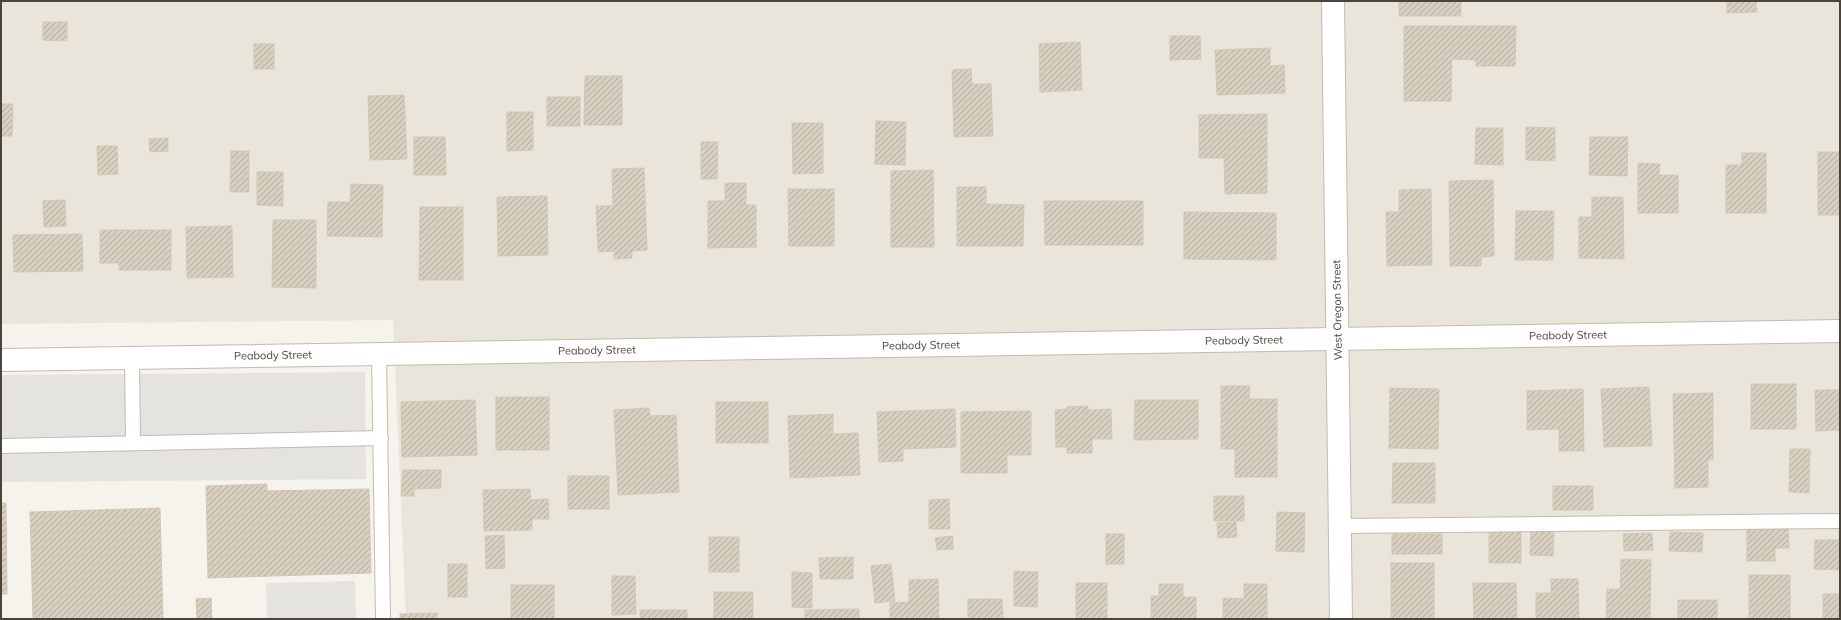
<svg xmlns="http://www.w3.org/2000/svg" width="1841" height="620" viewBox="0 0 1841 620" font-family="Mulish,sans-serif">
<style>
.residential{fill:#eae5da}
.parking{fill:#e5e3e0}
.building{fill:url(#building-hatch);stroke:#d3c7b4}
.lines{fill:none;stroke-linecap:round;stroke-linejoin:round}
.service-casing{stroke:#c2bbae;stroke-width:16}
.minor-casing{stroke:#c2bbae;stroke-width:24}
.service{stroke:#fff;stroke-width:14}
.minor{stroke:#fff;stroke-width:22}
.labels{text-anchor:middle;stroke-width:4;stroke-linejoin:round;paint-order:stroke}
.street-label{font-size:11px;fill:#4b4439;stroke:#fff}
</style>
<defs>
<pattern id="building-hatch" width="6" height="6" patternUnits="userSpaceOnUse"><rect width="6" height="6" fill="#d8cfc1"/><path d="M-1 1l2-2M0 6l6-6M5 7l2-2" fill="none" stroke="#b1aa9e"/></pattern>
</defs>
<rect width="100%" height="100%" fill="#f6f3ec"/>
<polygon class="residential" points="1,1 1840,1 1840,619 406,619 393,320 1,324"/>
<g class="parking">
<polygon points="365,372 366,479 1,482 1,375"/>
<polygon points="355,581 356,619 267,619 266,583"/>
</g>
<g class="building">
<rect x="1399" y="1" width="62" height="15"/>
<polygon points="1727,1 1756,1 1757,12 1727,13"/>
<polygon points="43,22 67,22 67,41 43,40"/>
<polygon points="1404,26 1516,26 1515,66 1476,66 1476,60 1452,59 1451,101 1404,101"/>
<polygon points="1170,36 1200,36 1201,59 1170,60"/>
<polygon points="1080,42 1082,90 1040,92 1039,44"/>
<rect x="254" y="44" width="20" height="25"/>
<polygon points="1270,48 1270,66 1284,65 1285,93 1217,95 1215,50"/>
<polygon points="971,69 972,84 991,84 993,136 954,137 952,70"/>
<polygon points="585,76 622,76 622,125 584,125"/>
<polygon points="404,95 407,159 370,160 368,96"/>
<rect x="547" y="97" width="33" height="29"/>
<polygon points="1,104 13,104 12,136 1,136"/>
<polygon points="507,112 533,112 533,150 507,151"/>
<polygon points="1267,114 1267,193 1225,194 1224,158 1199,158 1199,115"/>
<polygon points="876,121 906,122 905,165 875,164"/>
<polygon points="792,123 823,123 823,173 793,174"/>
<polygon points="1526,127 1555,128 1555,161 1526,160"/>
<polygon points="1476,128 1503,128 1503,165 1475,164"/>
<polygon points="414,137 445,137 446,175 414,175"/>
<polygon points="1590,137 1628,137 1627,176 1589,175"/>
<polygon points="168,138 168,151 150,152 149,139"/>
<polygon points="701,142 718,142 717,179 701,179"/>
<polygon points="97,146 117,146 118,174 98,175"/>
<polygon points="231,151 249,151 249,192 230,192"/>
<rect x="1818" y="152" width="22" height="63"/>
<polygon points="1742,153 1766,153 1766,213 1726,213 1726,165 1742,165"/>
<polygon points="1638,163 1660,164 1659,175 1678,175 1678,213 1638,213"/>
<polygon points="644,168 647,250 632,251 632,258 614,259 614,251 598,252 596,206 613,206 612,169"/>
<polygon points="933,170 934,247 891,247 891,171"/>
<polygon points="257,172 283,172 283,206 257,205"/>
<polygon points="1493,180 1494,256 1481,257 1481,266 1450,266 1449,181"/>
<polygon points="725,183 746,183 746,205 756,205 756,247 708,248 708,201 725,201"/>
<polygon points="351,184 383,185 382,237 327,236 328,202 350,202"/>
<polygon points="957,187 986,187 986,204 1024,205 1023,246 957,246"/>
<polygon points="788,189 834,189 834,246 789,246"/>
<polygon points="1431,189 1432,265 1387,266 1386,212 1399,212 1399,190"/>
<polygon points="547,196 548,255 498,256 497,197"/>
<polygon points="1592,197 1623,197 1624,259 1579,258 1579,217 1592,217"/>
<polygon points="65,200 66,226 44,227 43,201"/>
<polygon points="1044,201 1143,201 1143,245 1045,245"/>
<polygon points="420,207 463,207 463,280 419,280"/>
<polygon points="1516,211 1554,211 1553,260 1515,260"/>
<polygon points="1184,212 1276,213 1276,260 1184,259"/>
<polygon points="273,220 316,220 316,288 272,287"/>
<polygon points="232,226 233,277 187,278 186,227"/>
<polygon points="100,230 171,230 171,270 119,270 119,263 100,263"/>
<polygon points="82,234 83,271 14,272 13,235"/>
<rect x="1751" y="384" width="45" height="45"/>
<polygon points="1221,386 1250,386 1249,399 1277,399 1277,477 1235,477 1235,449 1221,449"/>
<polygon points="1649,387 1652,446 1604,447 1601,389"/>
<polygon points="1390,388 1439,389 1438,449 1389,448"/>
<polygon points="1583,389 1584,451 1559,451 1559,429 1527,430 1527,391"/>
<polygon points="1815,390 1840,390 1840,430 1816,431"/>
<polygon points="1713,393 1713,460 1708,460 1708,487 1675,488 1673,394"/>
<rect x="496" y="397" width="53" height="53"/>
<polygon points="475,400 477,455 402,457 401,402"/>
<polygon points="1135,400 1198,400 1198,439 1134,440"/>
<rect x="716" y="402" width="52" height="41"/>
<polygon points="1088,406 1088,410 1111,409 1112,439 1092,439 1092,453 1067,453 1067,447 1056,447 1055,410 1067,409 1067,407"/>
<polygon points="649,408 650,416 676,415 679,492 618,495 614,410"/>
<polygon points="955,409 956,447 903,449 903,461 879,462 877,412"/>
<polygon points="1031,411 1031,455 1007,455 1007,473 961,473 961,412"/>
<polygon points="833,414 833,434 858,433 860,475 790,478 788,416"/>
<polygon points="1790,449 1810,449 1809,493 1789,492"/>
<polygon points="1393,463 1435,463 1435,503 1392,503"/>
<polygon points="403,470 441,470 441,488 414,489 414,496 401,496"/>
<rect x="568" y="476" width="41" height="33"/>
<polygon points="267,484 267,491 369,489 371,573 208,578 206,486"/>
<rect x="1553" y="486" width="40" height="24"/>
<polygon points="530,489 531,500 548,499 549,519 532,519 532,530 484,531 483,490"/>
<rect x="1214" y="496" width="30" height="25"/>
<polygon points="949,499 950,529 929,529 929,500"/>
<polygon points="1,503 6,503 7,594 1,594"/>
<polygon points="160,508 163,619 33,619 30,512"/>
<polygon points="1277,512 1305,513 1304,552 1276,551"/>
<polygon points="1236,522 1237,537 1218,538 1217,523"/>
<polygon points="1747,526 1788,526 1789,548 1775,548 1775,561 1747,561"/>
<polygon points="1531,529 1554,530 1553,556 1530,555"/>
<polygon points="1521,531 1521,563 1489,563 1489,532"/>
<polygon points="1670,532 1703,533 1702,552 1669,551"/>
<polygon points="1652,533 1653,550 1624,551 1623,534"/>
<rect x="1106" y="534" width="18" height="30"/>
<rect x="1392" y="534" width="50" height="20"/>
<polygon points="504,535 505,568 486,569 485,536"/>
<polygon points="953,536 953,549 937,550 935,538"/>
<rect x="709" y="537" width="30" height="35"/>
<polygon points="1815,540 1840,540 1840,570 1814,569"/>
<polygon points="853,557 853,579 820,579 819,558"/>
<polygon points="1621,559 1651,560 1650,619 1606,619 1607,589 1620,589"/>
<rect x="1391" y="563" width="43" height="56"/>
<rect x="448" y="564" width="19" height="33"/>
<polygon points="891,564 895,601 875,603 871,566"/>
<polygon points="1014,571 1038,572 1037,607 1014,606"/>
<polygon points="792,572 812,573 812,608 792,607"/>
<rect x="1749" y="575" width="41" height="44"/>
<polygon points="612,576 635,576 636,614 612,615"/>
<polygon points="938,579 939,619 890,619 890,603 909,602 909,580"/>
<polygon points="1551,579 1578,579 1579,619 1536,619 1536,593 1551,593"/>
<rect x="1076" y="583" width="31" height="36"/>
<polygon points="1473,583 1516,583 1517,619 1474,619"/>
<polygon points="1159,584 1183,584 1183,597 1196,597 1196,619 1151,619 1151,596 1159,596"/>
<polygon points="1244,584 1267,584 1267,619 1223,619 1223,598 1244,599"/>
<rect x="511" y="585" width="43" height="34"/>
<rect x="714" y="592" width="39" height="27"/>
<rect x="1823" y="594" width="17" height="25"/>
<polygon points="211,598 212,619 197,619 196,599"/>
<polygon points="968,599 1002,599 1003,619 968,619"/>
<rect x="1678" y="600" width="39" height="19"/>
<polygon points="859,609 859,619 805,619 805,610"/>
<rect x="640" y="610" width="47" height="9"/>
<polygon points="437,613 437,619 400,619 400,614"/>
</g>
<g class="lines">
<defs>
<g id="service">
<polyline points="379,354 383,619"/>
<polyline points="132,357 133,443"/>
<polyline points="1,446 381,438"/>
<polyline points="1340,526 1840,521"/>
</g>
<g id="minor">
<polyline points="1333,1 1341,619"/>
<polyline points="1,360 1840,331"/>
</g>
</defs>
<use href="#service" class="service-casing"/>
<use href="#minor" class="minor-casing"/>
<use href="#service" class="service"/>
<use href="#minor" class="minor"/>
</g>
<g class="labels">
<g class="street-label">
<text transform="translate(1337 310) rotate(-91)" y="4">West Oregon Street</text>
<text transform="translate(1568 335) rotate(-1)" y="4">Peabody Street</text>
<text transform="translate(1244 340) rotate(-1)" y="4">Peabody Street</text>
<text transform="translate(921 345) rotate(-1)" y="4">Peabody Street</text>
<text transform="translate(597 350) rotate(-1)" y="4">Peabody Street</text>
<text transform="translate(273 355) rotate(-1)" y="4">Peabody Street</text>
</g>
</g>
<rect width="1841" height="620" fill="none" stroke="#4b4439" stroke-width="4"/>
</svg>
